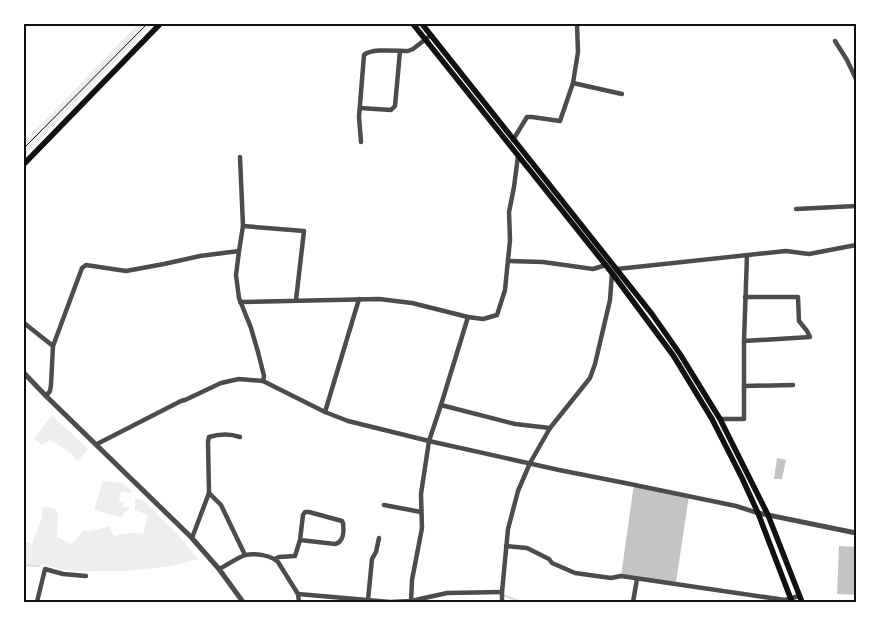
<svg xmlns="http://www.w3.org/2000/svg" width="880" height="626" viewBox="0 0 880 626" font-family="'Public Sans',sans-serif">
<style>
.green{fill:#eee}
.lines{fill:none;stroke-linecap:round;stroke-linejoin:round}
.stream{stroke:#d9d9d9;stroke-width:2}
.building{fill:#c4c4c4}
.path{stroke:#111;stroke-width:1}
.minor{stroke:#4c4c4c;stroke-width:4.5}
.tertiary{stroke:#4c4c4c;stroke-width:5}
.secondary{stroke:#111;stroke-width:5.5}
.neatline{fill:none;stroke:#111;stroke-width:2}
</style>
<rect width="100%" height="100%" fill="#fff"/>
<g class="green">
<polygon points="138,24 152,24 24,156 24,142"/>
<polygon points="52,415 88,449 78,461 71,453 50,440 42,445 34,439"/>
<polygon points="103,481 122,483 132,491 132,493 121,492 119,502 123,503 123,507 130,507 120,517 94,510"/>
<polygon points="135,498 143,500 180,537 198,559 171,566 127,571 72,571 47,566 24,563 24,541 32,544 41,520 43,507 54,508 58,514 57,537 72,544 83,531 91,531 109,526 114,536 131,533 143,534 148,515 135,510"/>
</g>
<g class="lines">
<g class="stream">
<polyline points="24,565 39,566"/>
<polyline points="503,595 521,602"/>
</g>
</g>
<g class="building">
<polygon points="777,458 786,460 782,479 774,479"/>
<polygon points="634,484 689,496 676,582 621,576"/>
<polygon points="839,546 856,547 856,595 837,594"/>
</g>
<g class="lines">
<polyline class="path" points="24,148 147,24"/>
<g class="minor">
<polyline points="835,41 847,60 856,79"/>
<polyline points="573,83 622,94"/>
<polyline points="360,108 391,110 395,106 400,51"/>
<polyline points="513,140 527,117 532,117 560,121 573,83 578,52 577,24"/>
<path d="M361,142L359,117L364,55C372,48 396,51 408,51L413,49L431,35"/>
<polyline points="240,157 243,226 239,251 236,275 239,298 251,328 258,352 264,376 263,381"/>
<polyline points="796,209 856,206"/>
<polyline points="243,226 304,231 296,300"/>
<polyline points="508,261 543,262 593,269 606,265"/>
<polyline points="617,269 786,251 809,254 856,245"/>
<polyline points="240,302 379,299 412,303 468,317 483,319 497,315 505,290 510,240 509,212 514,187 518,156"/>
<polyline points="24,323 53,346"/>
<polyline points="744,341 810,337 807,331 799,321 798,297 745,297"/>
<polyline points="744,386 793,385"/>
<polyline points="46,396 50,391 51,385 53,346 82,268 86,265 126,271 164,264 200,256 239,251"/>
<polyline points="441,405 515,424 550,428"/>
<polyline points="325,412 359,299"/>
<polyline points="720,419 744,419 744,341 747,255"/>
<polyline points="97,444 181,401 185,400 221,383 239,379 263,381 325,412 348,421 429,441 559,470 625,483 736,506 758,513"/>
<path d="M209,493L208,442L209,437C219,434 231,434 240,437"/>
<polyline points="384,505 421,512"/>
<polyline points="192,538 209,493 221,505 245,555"/>
<polyline points="506,546 527,548 549,559 552,563 575,573 611,578 621,576 785,600 799,596"/>
<path d="M275,559L279,557L295,556L300,540L303,515L305,512H309L342,521L343,523C344,530 344,542 335,544L300,540"/>
<path d="M219,569C227,565 237,558 245,555C255,553 271,555 278,562L298,594L390,602L411,601L447,593L502,592"/>
<polyline points="298,594 299,602"/>
<polyline points="368,600 372,559 376,552 379,538"/>
<polyline points="37,602 45,569 63,574 86,576"/>
<polyline points="411,602 412,580 422,528 421,494 429,441 441,405 468,317"/>
<polyline points="502,602 502,592 508,529 518,491 530,463 550,428 590,378 595,364 610,300 612,273"/>
<polyline points="633,602 637,579"/>
</g>
<g class="tertiary">
<polyline points="24,373 46,396 191,537 219,569 243,602"/>
<polyline points="758,513 856,533"/>
</g>
<g class="secondary">
<polyline points="413,24 612,273 673,355 712,419 742,478 758,513 792,602"/>
<polyline points="422,24 652,314 680,354 720,419 768,515 802,602"/>
<polyline points="24,164 160,24"/>
</g>
</g>
<rect width="880" height="626" fill="none" stroke="#ffffff" stroke-width="50"/>
<rect x="25" y="25" width="830" height="576" class="neatline"/>
</svg>
